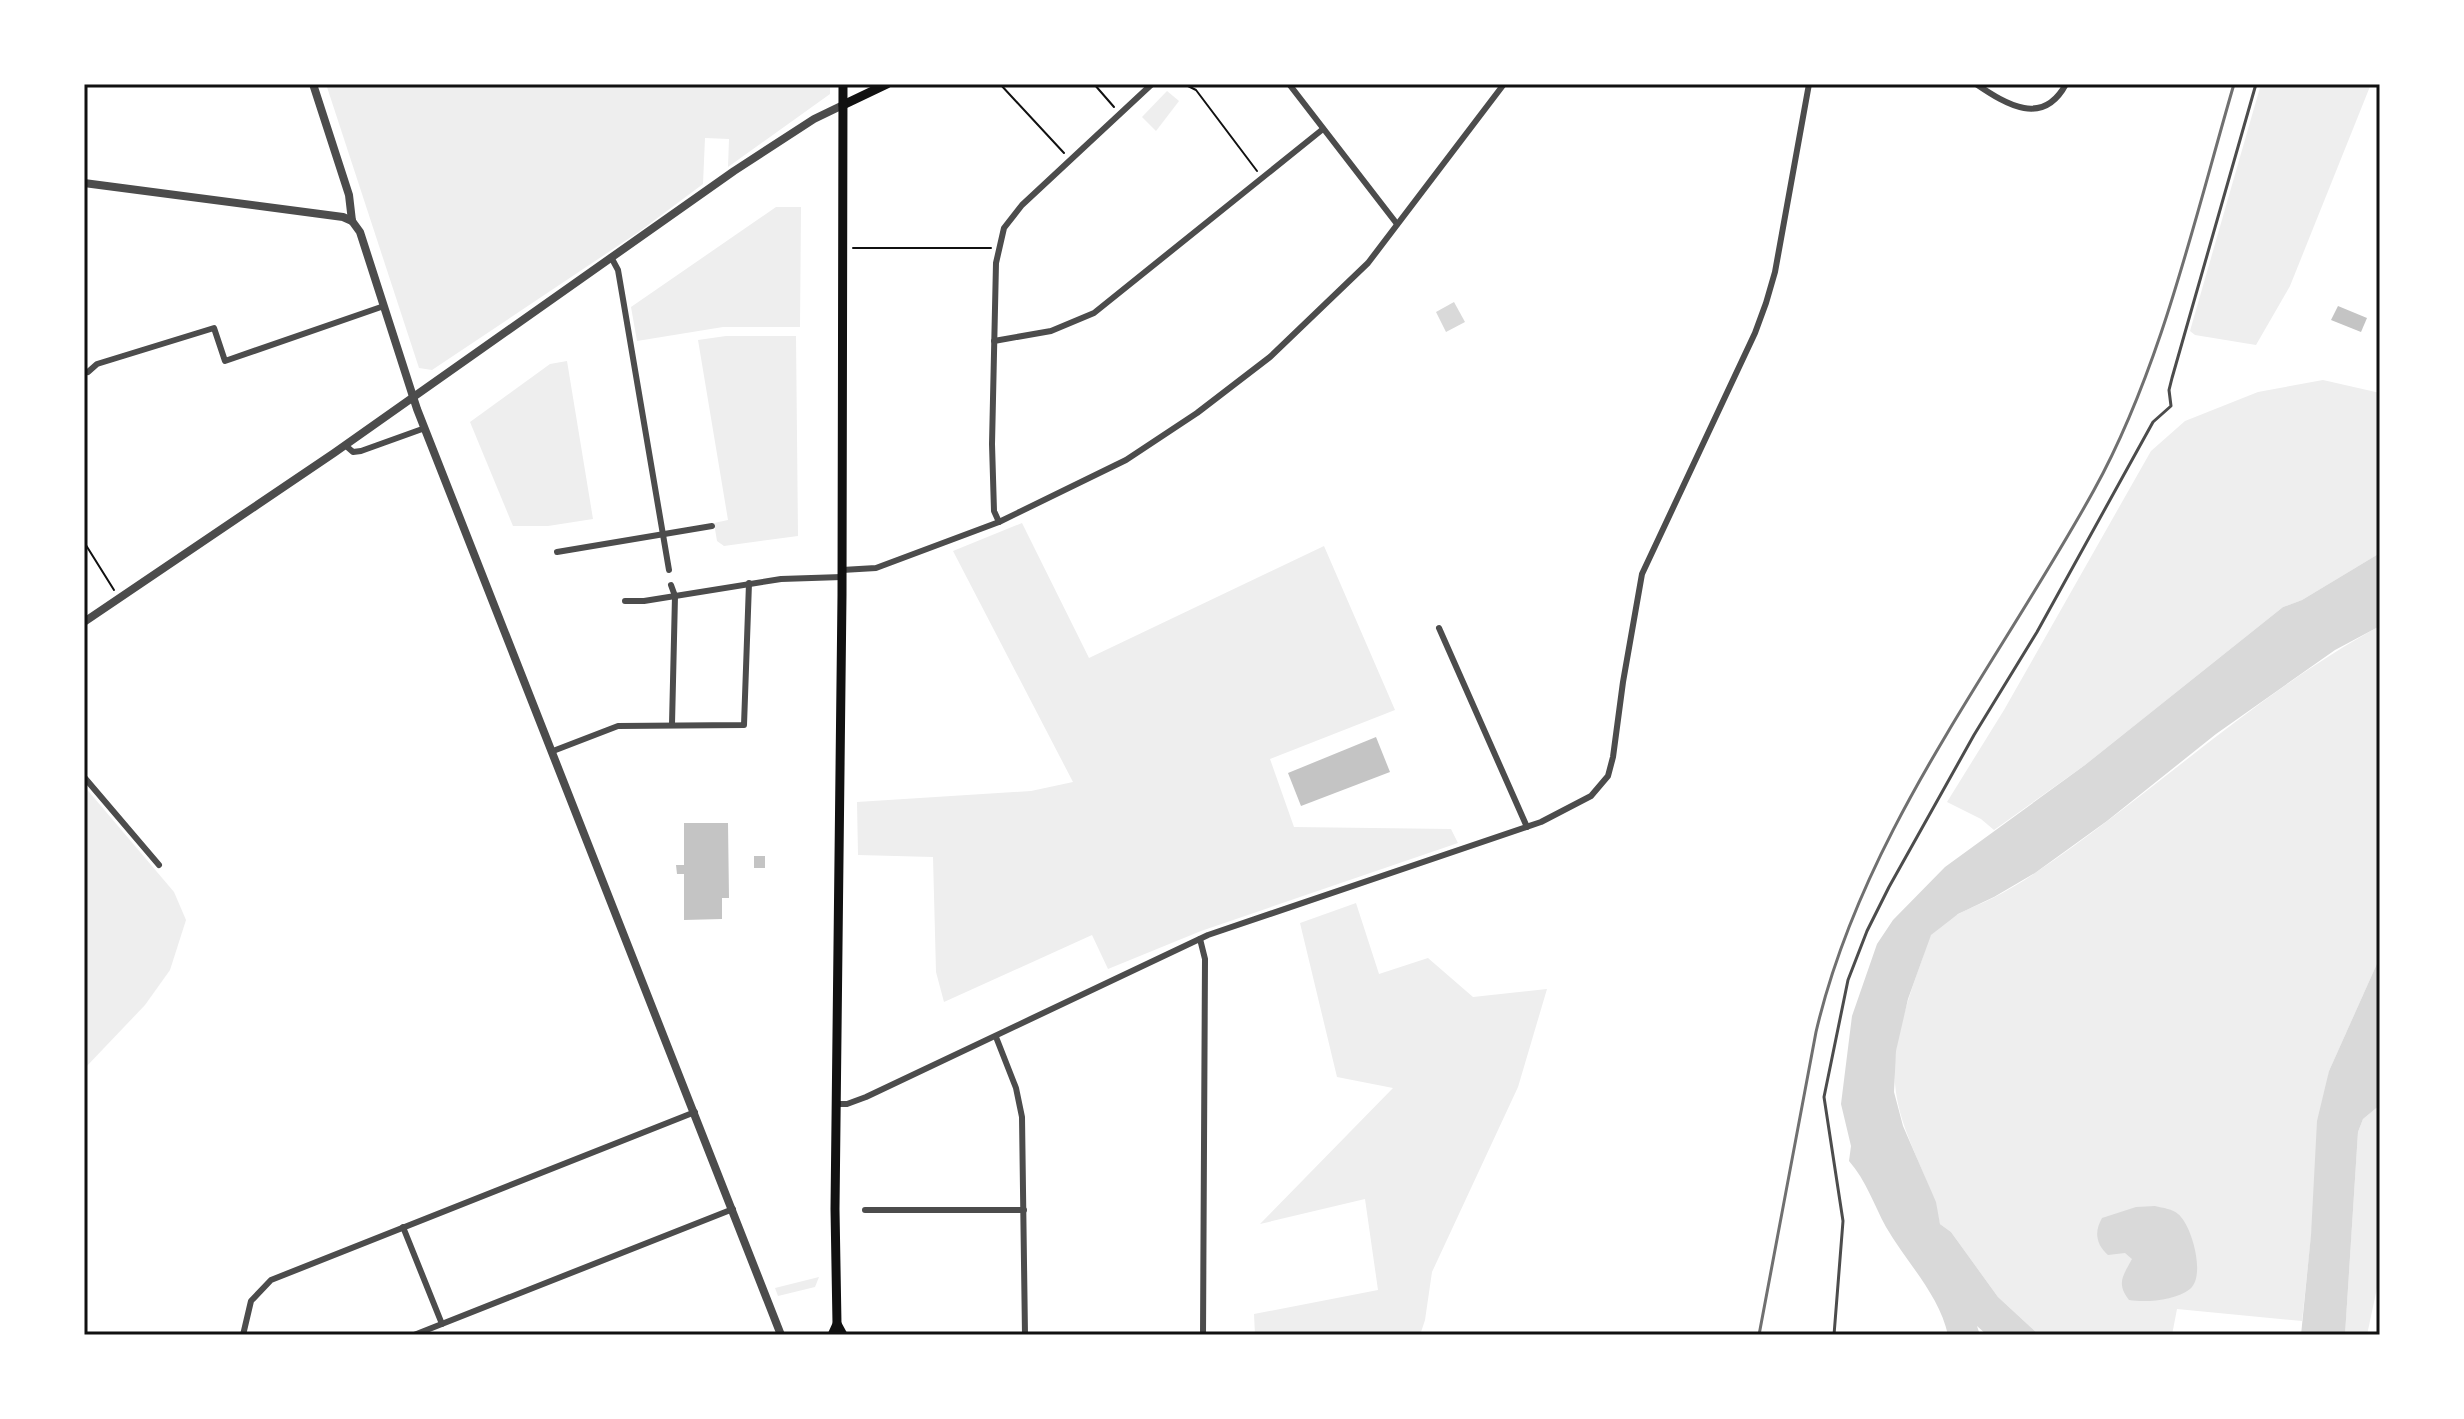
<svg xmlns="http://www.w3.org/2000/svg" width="2464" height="1419" viewBox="0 0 2464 1419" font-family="'Titillium Web',sans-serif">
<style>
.green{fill:#eee}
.water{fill:#d9d9d9}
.building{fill:#c4c4c4}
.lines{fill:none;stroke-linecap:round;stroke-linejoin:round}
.path{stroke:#111;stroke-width:2}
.service{stroke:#4c4c4c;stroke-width:3}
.minor{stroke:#4c4c4c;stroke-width:6}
.tertiary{stroke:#4c4c4c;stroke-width:8}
.secondary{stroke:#111;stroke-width:9}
.rail{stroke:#707070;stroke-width:3}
.neatline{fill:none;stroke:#111;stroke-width:3}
</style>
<rect width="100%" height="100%" fill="#fff"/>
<g class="green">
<polygon points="326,84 830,84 830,94 728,167 729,139 705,138 703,184 640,231 432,370 419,368"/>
<polygon points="2261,84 2371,84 2290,286 2256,345 2195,335 2190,331"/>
<polygon points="1167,91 1179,101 1156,131 1142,117"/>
<polygon points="776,207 801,207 800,327 723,327 637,341 631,307"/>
<polygon points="726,336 796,336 798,536 724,546 717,541 714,523 728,520 698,340"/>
<polygon points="567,361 593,519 548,526 513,526 470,422 550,364"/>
<polygon points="2323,380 2380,393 2380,553 2302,600 2283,607 2085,765 1994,830 1981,819 1947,802 2004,710 2151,451 2185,421 2258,392"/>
<polygon points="1022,523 1089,658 1324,546 1395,710 1270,759 1294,827 1451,829 1458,843 1201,931 1108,969 1092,935 944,1002 936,972 933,857 858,855 857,802 1031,791 1073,782 953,551"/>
<path d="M2380,626V957L2329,1071L2302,1321L2177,1309L2172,1335H2039L1998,1297L1951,1232L1940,1224C1927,1161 1886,1120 1896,1050C1901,1018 1912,988 1923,957C1925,951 1927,940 1931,935C1946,916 1973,908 1993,898C2008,890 2022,882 2035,873C2153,794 2255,694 2380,626Z"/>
<polygon points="84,786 174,892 186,920 170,970 145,1005 84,1069"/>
<polygon points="1356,903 1379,974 1428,958 1473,997 1547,989 1518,1087 1432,1272 1425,1320 1420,1335 1255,1335 1254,1314 1378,1290 1365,1199 1260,1224 1393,1088 1337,1077 1300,923"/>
<polygon points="2380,1105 2380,1274 2367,1335 2345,1335 2358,1132 2363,1119"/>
<polygon points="819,1277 815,1287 778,1296 775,1288"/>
</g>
<g class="water">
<polygon points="1454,302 1465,322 1446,332 1436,312"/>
<path d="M2380,553V626L2335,650L2216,734L2107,821L2035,873L1994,897L1958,914L1931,935L1908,999L1896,1051L1894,1092L1903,1126L1936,1202L1940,1224L1951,1232L1998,1297L2039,1335H1987L1977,1326L1980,1335H1948C1939,1294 1906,1262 1886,1227C1874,1205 1866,1180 1849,1161L1851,1146L1841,1104L1852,1016L1877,944L1893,920L1945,867L2085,765L2283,607L2302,600Z"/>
<polygon points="2380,957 2380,1105 2363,1119 2358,1132 2345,1335 2301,1335 2311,1235 2317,1121 2329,1071"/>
<path d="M2155,1206C2163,1208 2173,1209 2178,1214C2192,1225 2206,1276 2190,1289C2176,1300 2147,1303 2129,1300C2116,1283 2123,1276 2132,1259L2125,1253L2108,1255C2096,1244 2094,1232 2102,1218L2136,1207Z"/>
</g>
<g class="building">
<polygon points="2338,306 2367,318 2361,332 2331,320"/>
<polygon points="1376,737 1390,772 1301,806 1288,773"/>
<polygon points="684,823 728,823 729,898 722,898 722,919 684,920 684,874 677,874 676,865 684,865"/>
<rect x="754" y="856" width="11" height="12"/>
</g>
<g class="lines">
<g class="path">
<polyline points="1000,84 1064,153"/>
<polyline points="1094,84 1114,107"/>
<polyline points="1184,84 1196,90 1257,171"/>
<polyline points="853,248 991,248"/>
<polyline points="84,542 114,590"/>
</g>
<polyline class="service" points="1834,1335 1843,1221 1824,1097 1848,980 1867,931 1889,887 1974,735 2037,632 2153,422 2171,406 2169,390 2172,378 2256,84"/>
<g class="minor">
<polyline points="1289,84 1397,224"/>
<path d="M1976,84C2007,105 2043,127 2066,84"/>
<polyline points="611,257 618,270 624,305 669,570"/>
<polyline points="994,341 1051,331 1094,313 1323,129"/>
<polyline points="88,372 97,364 214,328 225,361 384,306"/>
<polyline points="345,445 353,452 361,451 425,428"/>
<polyline points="999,522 994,511 992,444 996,263 1004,228 1022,205 1152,84"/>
<polyline points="557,552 712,526"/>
<polyline points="842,570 876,568 999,522 1126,460 1197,413 1270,357 1368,263 1504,84"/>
<polyline points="671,585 675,596 672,724"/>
<polyline points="625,601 644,601 781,579 842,577"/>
<polyline points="1439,628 1527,827"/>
<polyline points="553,751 618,726 744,725 749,583"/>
<polyline points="84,777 159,865"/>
<polyline points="1200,939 1205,959 1203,1335"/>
<polyline points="996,1037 1016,1088 1022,1117 1025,1335"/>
<polyline points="836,1104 847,1104 866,1097 1208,935 1541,822 1591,796 1608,776 1613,757 1623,682 1642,574 1755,333 1766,303 1775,272 1809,84"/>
<polyline points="865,1210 1024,1210"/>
<polyline points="403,1227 442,1324"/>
<polyline points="243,1335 251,1301 271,1280 695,1112"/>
<polyline points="414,1335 733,1209"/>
</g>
<g class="tertiary">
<polyline points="313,84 349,195 352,221 360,232 417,409 781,1335"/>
<polyline points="84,183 343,217 352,221"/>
<polyline points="84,622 334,453 734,171 814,119 843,105"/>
</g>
<g class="secondary">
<polyline points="843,105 887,84"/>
<polyline points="837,1324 843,1335"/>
<polyline points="832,1335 837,1324 835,1209 842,595 843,84"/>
</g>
<path class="rail" d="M1759,1335L1816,1032C1863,831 1996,668 2094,490C2161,369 2195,217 2234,84"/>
</g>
<rect width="2464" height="1419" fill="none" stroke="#ffffff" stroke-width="172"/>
<rect x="86" y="86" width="2292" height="1247" class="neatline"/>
</svg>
